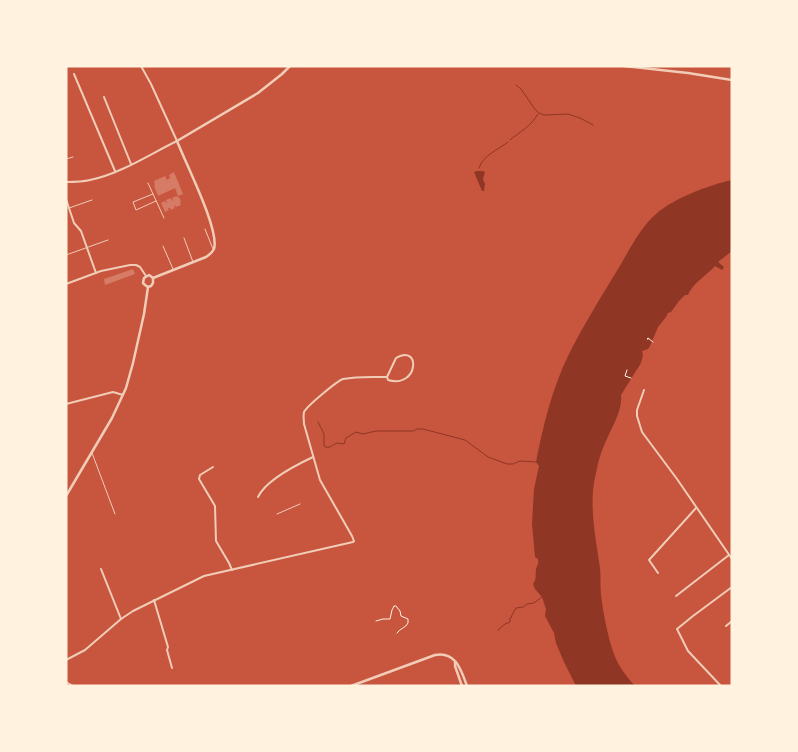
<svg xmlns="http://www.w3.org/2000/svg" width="798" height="752" viewBox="0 0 798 752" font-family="Roboto,sans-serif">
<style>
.water{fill:#8f3625}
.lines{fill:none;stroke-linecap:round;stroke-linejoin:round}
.stream{stroke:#8f3625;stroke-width:1}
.building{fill:#d67c66}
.path{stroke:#fff3e0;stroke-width:1}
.pedestrian{stroke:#f1ccb7;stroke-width:1}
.minor{stroke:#f1ccb7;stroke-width:2}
.tertiary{stroke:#f1ccb7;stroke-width:2.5}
</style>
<rect width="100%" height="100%" fill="#c8553d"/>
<g class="water">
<polygon points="477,171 483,171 485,172 483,179 485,184 484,191 482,191 474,172"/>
<path d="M732,180V251L718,262L724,267L722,270L715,266C707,275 692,284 688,295H685L679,301L671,312L668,313L666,317L658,327L650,346L648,349L642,351L643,355L641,363L621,395C623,409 612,427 606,441C601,451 598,462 596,473C588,503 596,539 600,568C601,577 600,586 601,595C603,612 608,638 614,654C618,666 627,677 635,686H576L564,662L556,643L554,633L545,616L546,609L542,597L535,589L533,584C537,578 535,576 536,569C537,565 539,564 538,559L535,557L532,524L534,489L539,466L536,462C543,426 552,389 568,356C584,324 603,294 621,264C631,247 641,227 656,214C674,198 709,185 732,180Z"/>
</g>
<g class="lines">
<g class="stream">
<polyline points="516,85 521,89 534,108 539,113 544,115 568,114 580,118 593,125"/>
<path d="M510,140C521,131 530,127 538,114"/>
<path d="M479,168C483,155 498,150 508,142"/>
<path d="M318,422L324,434V446C330,450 332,444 338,443C340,443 342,444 344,444L346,438L356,432L363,434L376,431H413L417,429H423L465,440L488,457L507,464H513L520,461L536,462"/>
<polyline points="498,630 505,624 510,622 510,618 511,618 512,615 516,608 523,607 527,604 534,603 542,597"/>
</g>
</g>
<g class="building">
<polygon points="174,172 183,194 178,196 175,188 158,196 154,186 155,185 154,181 165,176 167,180 170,178 169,175"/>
<polygon points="177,196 178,198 179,197 181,202 180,203 181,205 176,207 175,205 174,206 175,208 171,210 170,208 168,208 169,210 165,212 161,203 165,201 166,203 167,203 166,200 171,198 172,201 173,200 172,198"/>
<polygon points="133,269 135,274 105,285 104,279"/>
</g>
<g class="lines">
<g class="path">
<polyline points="648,339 647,339 648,338 653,342"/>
<polyline points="627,370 625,376 631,378"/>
<path d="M376,621L383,619H390L392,610L394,606H396L400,611L401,616L408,619V623C406,628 400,628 397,633"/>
</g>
<g class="pedestrian">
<polyline points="66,159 73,157"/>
<polyline points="148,183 164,218"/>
<polyline points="153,194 133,202 136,210 156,201"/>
<polyline points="69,208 92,200"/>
<polyline points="205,229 213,249"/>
<polyline points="184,238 193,262"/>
<polyline points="163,246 173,269"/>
<polyline points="66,255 108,240"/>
<polyline points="92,453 115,514"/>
<polyline points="277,514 300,504"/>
</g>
<g class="minor">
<polyline points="74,74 115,171"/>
<polyline points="104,97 131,164"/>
<path d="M66,182C74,182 82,182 90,180C120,174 150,154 177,141L151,84L141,66"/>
<polyline points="66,199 74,223 81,231 96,273"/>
<polyline points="66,284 101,271 130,265 136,265 140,267 146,276"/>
<polyline points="644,390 637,410 637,416 642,432 677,479 732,559"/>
<polyline points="66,404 113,392 123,395"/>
<polyline points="213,467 200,475 199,479 215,506 216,541 229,563 232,570"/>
<path d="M258,497C266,480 296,465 313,457"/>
<polyline points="101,569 121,619"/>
<polyline points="658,573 649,560 696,508"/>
<polyline points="676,596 729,555"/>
<polyline points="154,600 168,647 167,650 172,668"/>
<polyline points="726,626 732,621"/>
<path d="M66,660L85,650L121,619L133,611L204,576L353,542L354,541L352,536L320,480L304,424C304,420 303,416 304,412C307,406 337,381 343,379C358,376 372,377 387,377L396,358C421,343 419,389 388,380L387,377"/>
<polyline points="66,682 73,686"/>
<polyline points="721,686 688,651 677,629 693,616 732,587"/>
</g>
<g class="tertiary">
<polyline points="624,66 688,73 732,80"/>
<path d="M153,278L206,257C209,255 212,253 214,249C220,230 185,162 177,141L258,93L282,74L290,66"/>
<polyline points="148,287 145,285 143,283 144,278 149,275 153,278"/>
<polyline points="148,287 151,286 153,283 153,278"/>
<polyline points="66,496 112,418 126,388 133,363 144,314 148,287"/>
<polyline points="455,662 455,666 462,686"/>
<path d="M351,686L435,655C456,651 461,670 467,686"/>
</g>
</g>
<rect width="798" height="752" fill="none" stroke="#fff3e0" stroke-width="135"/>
</svg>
